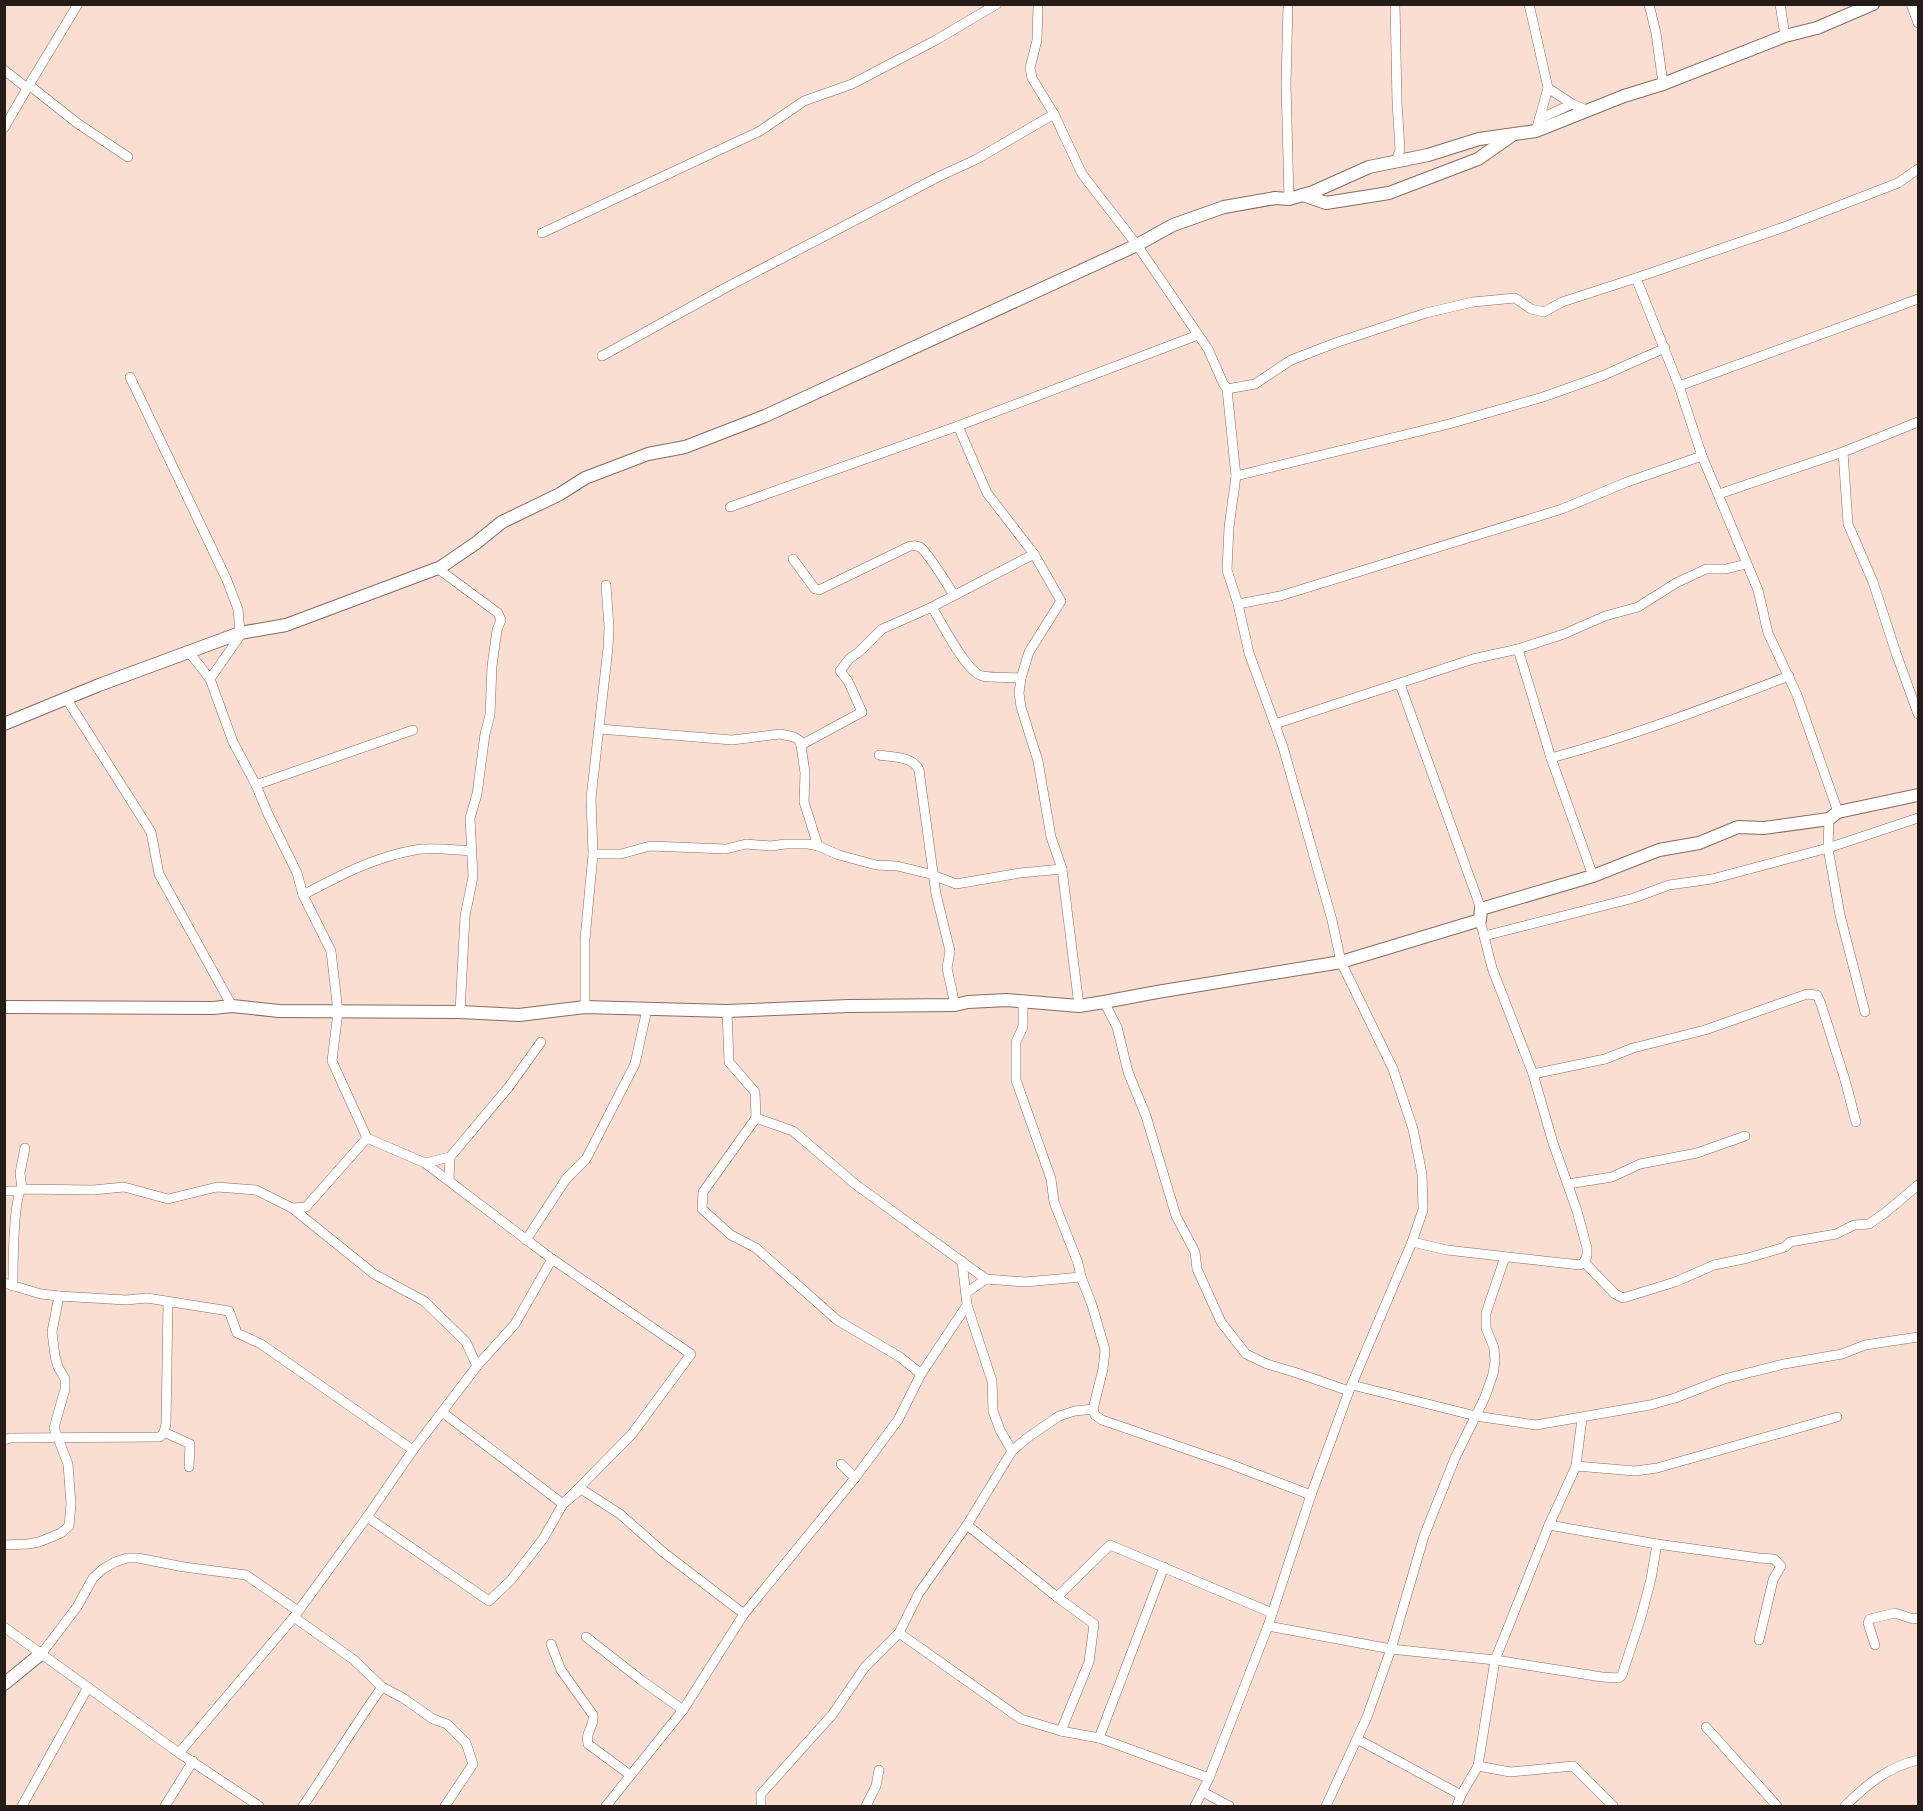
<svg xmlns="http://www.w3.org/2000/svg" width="1923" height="1811" viewBox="0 0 1923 1811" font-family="Merriweather,serif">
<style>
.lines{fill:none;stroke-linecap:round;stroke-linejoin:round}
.minor-casing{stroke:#866c61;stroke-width:10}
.tertiary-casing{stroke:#866c61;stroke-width:14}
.minor{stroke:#fff;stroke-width:9}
.tertiary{stroke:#fff;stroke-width:12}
</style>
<rect width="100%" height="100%" fill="#faded1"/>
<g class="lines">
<defs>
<g id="minor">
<polyline points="1038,4 1037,40 1030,68 1032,78 1054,114 1082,174 1137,245 1208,349 1223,383 1227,389 1236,476 1229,527 1227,570 1238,604 1249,653 1283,747 1332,920 1341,962 1393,1069 1413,1129 1422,1174 1423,1210 1412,1242 1349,1391 1311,1495 1268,1626 1209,1778 1195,1806"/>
<polyline points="1288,4 1286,84 1289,199"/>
<polyline points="1395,4 1397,102 1400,150 1396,161"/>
<polyline points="1529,4 1548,88 1536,131"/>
<polyline points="1649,4 1656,33 1663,84"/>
<polyline points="1780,4 1785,36"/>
<polyline points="1911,4 1918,23"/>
<polyline points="4,70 27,88"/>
<polyline points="29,85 78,4"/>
<polyline points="1548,88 1572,104 1589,111"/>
<polyline points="1539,119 1572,104"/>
<polyline points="4,128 29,85 77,123 128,157"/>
<polyline points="542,233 760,131 804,101 852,84 936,40 997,4"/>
<polyline points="1636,278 1679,386 1702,456 1758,590 1768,633 1797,695 1838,812"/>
<polyline points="602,356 727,287 940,176 977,159 1054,114"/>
<polyline points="130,377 226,578 238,609 240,633"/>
<polyline points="1679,386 1918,299"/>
<polyline points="1227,389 1255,384 1291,360 1338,342 1426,313 1473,302 1515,298 1531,309 1544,312 1562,302 1636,278 1784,227 1898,183 1918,169"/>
<polyline points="958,426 987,493 1034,554 1061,601 1029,652 1021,678 1019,693 1021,707 1038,761 1051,837 1062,869 1079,1006"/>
<polyline points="1843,452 1848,524 1873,582 1896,653 1918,714"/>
<polyline points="1236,476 1449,424 1543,397 1602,376 1665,348"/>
<polyline points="1719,494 1843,452 1918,422"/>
<polyline points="730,507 958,426 1198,335"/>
<path d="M793,559L815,589L819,590L910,546C914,546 916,545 920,547C930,555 946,583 954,595"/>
<polyline points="437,568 498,613 501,620 497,630 492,666 490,715 485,734 477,794 470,818 473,877 465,916 460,1012"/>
<polyline points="1238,604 1280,596 1562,509 1627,482 1702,456"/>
<path d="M932,607C941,622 966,672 982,676C991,678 1010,677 1021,678"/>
<polyline points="1518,649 1551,758 1593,876"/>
<polyline points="189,652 210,679 233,742 256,785 268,814 297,873 303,895 331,951 338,1012 332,1061 367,1138 425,1163 552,1259 515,1324 477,1366"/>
<polyline points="210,679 242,633"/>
<polyline points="1400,684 1481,909"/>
<polyline points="66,698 151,832 159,874 232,1006"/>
<polyline points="1275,724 1473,659 1518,649 1564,634 1605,616 1638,607 1676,583 1706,569 1726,569 1746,564"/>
<polyline points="600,729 732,740 780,734 794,737 799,740 801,745 805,773 804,802 818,846"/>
<polyline points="801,745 862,712 848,681 840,671 849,659 859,652 882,629 932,607 1034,554"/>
<path d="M879,755C892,757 913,756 919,770L936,894L950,951L947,968L955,1005"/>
<path d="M1551,758C1633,736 1711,706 1789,676"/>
<polyline points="256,785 413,730"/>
<polyline points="1829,819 1828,848 1840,915 1865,1012"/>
<polyline points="593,854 621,854 650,846 726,849 746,844 771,846 785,844 808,844 818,846 839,855 876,865 897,866 930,874 956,884 1020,873 1062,869"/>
<path d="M303,895C339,876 374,857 415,850C432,847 453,850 470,851"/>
<polyline points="1484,936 1634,898 1669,885 1712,879 1828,848 1918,818"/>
<polyline points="1023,1000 1023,1027 1016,1042 1016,1080 1051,1179 1054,1202 1078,1263 1081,1277 1092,1305 1105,1350 1103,1369 1093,1409 1095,1415 1102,1420 1227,1463 1311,1495"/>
<polyline points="1104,1002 1117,1027 1128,1072 1146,1116 1176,1216 1195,1252 1197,1269 1221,1322 1246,1354 1267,1364 1297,1373 1349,1391"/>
<polyline points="585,1007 585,939 593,854 591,798 608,648 609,627 606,585"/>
<polyline points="727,1011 729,1062 755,1092 756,1118 793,1131 855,1184 986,1279 1025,1282 1081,1277"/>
<polyline points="1533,1074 1605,1059 1633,1048 1705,1030 1807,994 1817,995 1821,1004 1845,1080 1856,1122"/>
<polyline points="756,1118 703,1192 702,1209 731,1235 756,1248 837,1320 900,1357 921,1374"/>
<polyline points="425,1163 450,1157"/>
<polyline points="449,1180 450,1157 508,1088 541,1042"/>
<polyline points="1568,1184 1612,1177 1640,1164 1697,1153 1745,1136"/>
<polyline points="22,1189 20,1173 25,1148"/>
<polyline points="4,1191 20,1191"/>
<polyline points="526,1240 566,1179 586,1159 635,1064 647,1009"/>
<polyline points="1412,1242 1447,1250 1580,1265 1584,1262 1587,1256 1587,1248 1577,1211 1553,1143 1533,1074 1492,968 1480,920"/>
<polyline points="1584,1262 1615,1294 1623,1298 1675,1282 1714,1265 1748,1258 1785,1247 1790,1242 1836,1234 1854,1225 1869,1224 1886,1212 1918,1185"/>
<polyline points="4,1283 41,1294 59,1296 126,1300 147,1298 229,1311 237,1333 261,1344 413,1450"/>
<path d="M13,1286C13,1270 13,1197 22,1189L93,1190L124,1187L168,1199L217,1187L256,1190L292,1208L306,1207L367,1138"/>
<polyline points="966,1293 986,1279"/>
<polyline points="967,1305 992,1381 993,1411 1000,1430 1012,1451"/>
<polyline points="1352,1385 1476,1416 1536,1425 1650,1405 1675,1398 1724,1379 1784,1364 1842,1354 1865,1345 1918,1337"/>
<polyline points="1093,1409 1075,1411 1059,1416 1027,1438 1012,1451 967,1525 919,1593 899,1633 1021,1719 1061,1731 1099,1738 1209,1778"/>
<polyline points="442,1412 563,1504 632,1434 691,1354 552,1259"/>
<polyline points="164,1432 190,1444 189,1467"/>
<polyline points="4,1440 10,1438 160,1437 164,1432 166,1424 168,1302"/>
<polyline points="841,1464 855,1478"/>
<polyline points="1576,1466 1635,1471 1657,1468 1837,1417"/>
<polyline points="367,1517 489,1601 511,1580 543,1539 563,1504 581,1489 620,1514 663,1552 744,1614"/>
<polyline points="967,1525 1057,1597 1094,1624 1089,1662 1061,1731"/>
<polyline points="1549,1525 1657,1544 1759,1558 1774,1559 1781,1566 1773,1580 1759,1640"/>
<polyline points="4,1545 28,1544 39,1542 61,1533 69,1526 71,1504 68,1464 54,1428 65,1389 65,1379 58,1367 55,1356 52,1332 59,1296"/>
<polyline points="1057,1597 1110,1545 1272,1613"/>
<path d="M294,1617L354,1660L382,1687C354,1726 330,1767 303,1806"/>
<polyline points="1268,1626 1391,1649 1495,1660 1602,1677 1619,1678 1622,1675 1641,1617 1651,1579 1657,1544"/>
<polyline points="4,1627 179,1753 259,1806"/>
<polyline points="586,1637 641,1680 683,1710"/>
<path d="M551,1644L561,1670L593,1715C595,1727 585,1730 588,1744L630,1775"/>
<polyline points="1875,1645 1868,1623 1870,1619 1895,1613 1913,1619 1918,1618"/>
<polyline points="42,1653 77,1607 93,1578 103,1569 115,1562 127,1558 138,1558 184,1567 246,1575 298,1611"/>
<polyline points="382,1687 403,1698 433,1719 447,1724 466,1743 473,1764 445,1806"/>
<polyline points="1706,1727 1777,1806"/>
<polyline points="1099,1738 1164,1567"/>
<polyline points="1357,1739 1461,1795"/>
<polyline points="179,1753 294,1617 367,1517 413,1450 477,1366 466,1342 424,1301 374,1274 292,1208"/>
<polyline points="1478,1766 1510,1772 1573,1766 1613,1806"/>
<polyline points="1203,1792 1229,1806"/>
<polyline points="22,1806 88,1687"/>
<polyline points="165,1806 193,1761"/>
<polyline points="606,1806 683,1710 744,1614 855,1478 898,1420 921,1374 967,1305 962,1261"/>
<polyline points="761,1806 761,1794 832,1715 865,1667 899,1633"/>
<polyline points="866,1806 876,1786 879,1770"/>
<polyline points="1326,1806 1367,1717 1391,1649 1424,1536 1455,1458 1485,1397 1493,1374 1495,1361 1494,1348 1486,1328 1486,1313 1505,1257"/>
<polyline points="1457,1806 1461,1795 1478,1766 1495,1660 1549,1525 1576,1466 1582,1418"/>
<path d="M1845,1806C1866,1785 1888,1767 1918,1760"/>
</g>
<g id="tertiary">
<polyline points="1303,195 1326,203 1389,193 1478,159 1511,136"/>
<polyline points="4,724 99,685 240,633 286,625 441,567 476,543 502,522 560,494 585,478 648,454 685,447 765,416 1137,245 1173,225 1224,207 1275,198 1289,199 1313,192 1369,167 1428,155 1479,139 1536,131 1624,96 1663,84 1785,36 1817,28 1873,4"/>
<polyline points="4,1007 213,1008 232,1006 279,1011 460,1012 519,1015 585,1007 727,1011 849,1006 955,1005 968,1002 1007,1000 1079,1006 1104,1002 1157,992 1341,962 1480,920 1481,909 1593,876 1659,850 1699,843 1738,827 1764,828 1829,819 1838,812 1918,795"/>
<polyline points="4,1684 42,1653"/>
</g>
</defs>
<use href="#minor" class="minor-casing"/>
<use href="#tertiary" class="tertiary-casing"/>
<use href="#minor" class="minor"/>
<use href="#tertiary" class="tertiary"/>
</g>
<rect width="1923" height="1811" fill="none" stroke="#261c17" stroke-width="12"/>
</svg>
